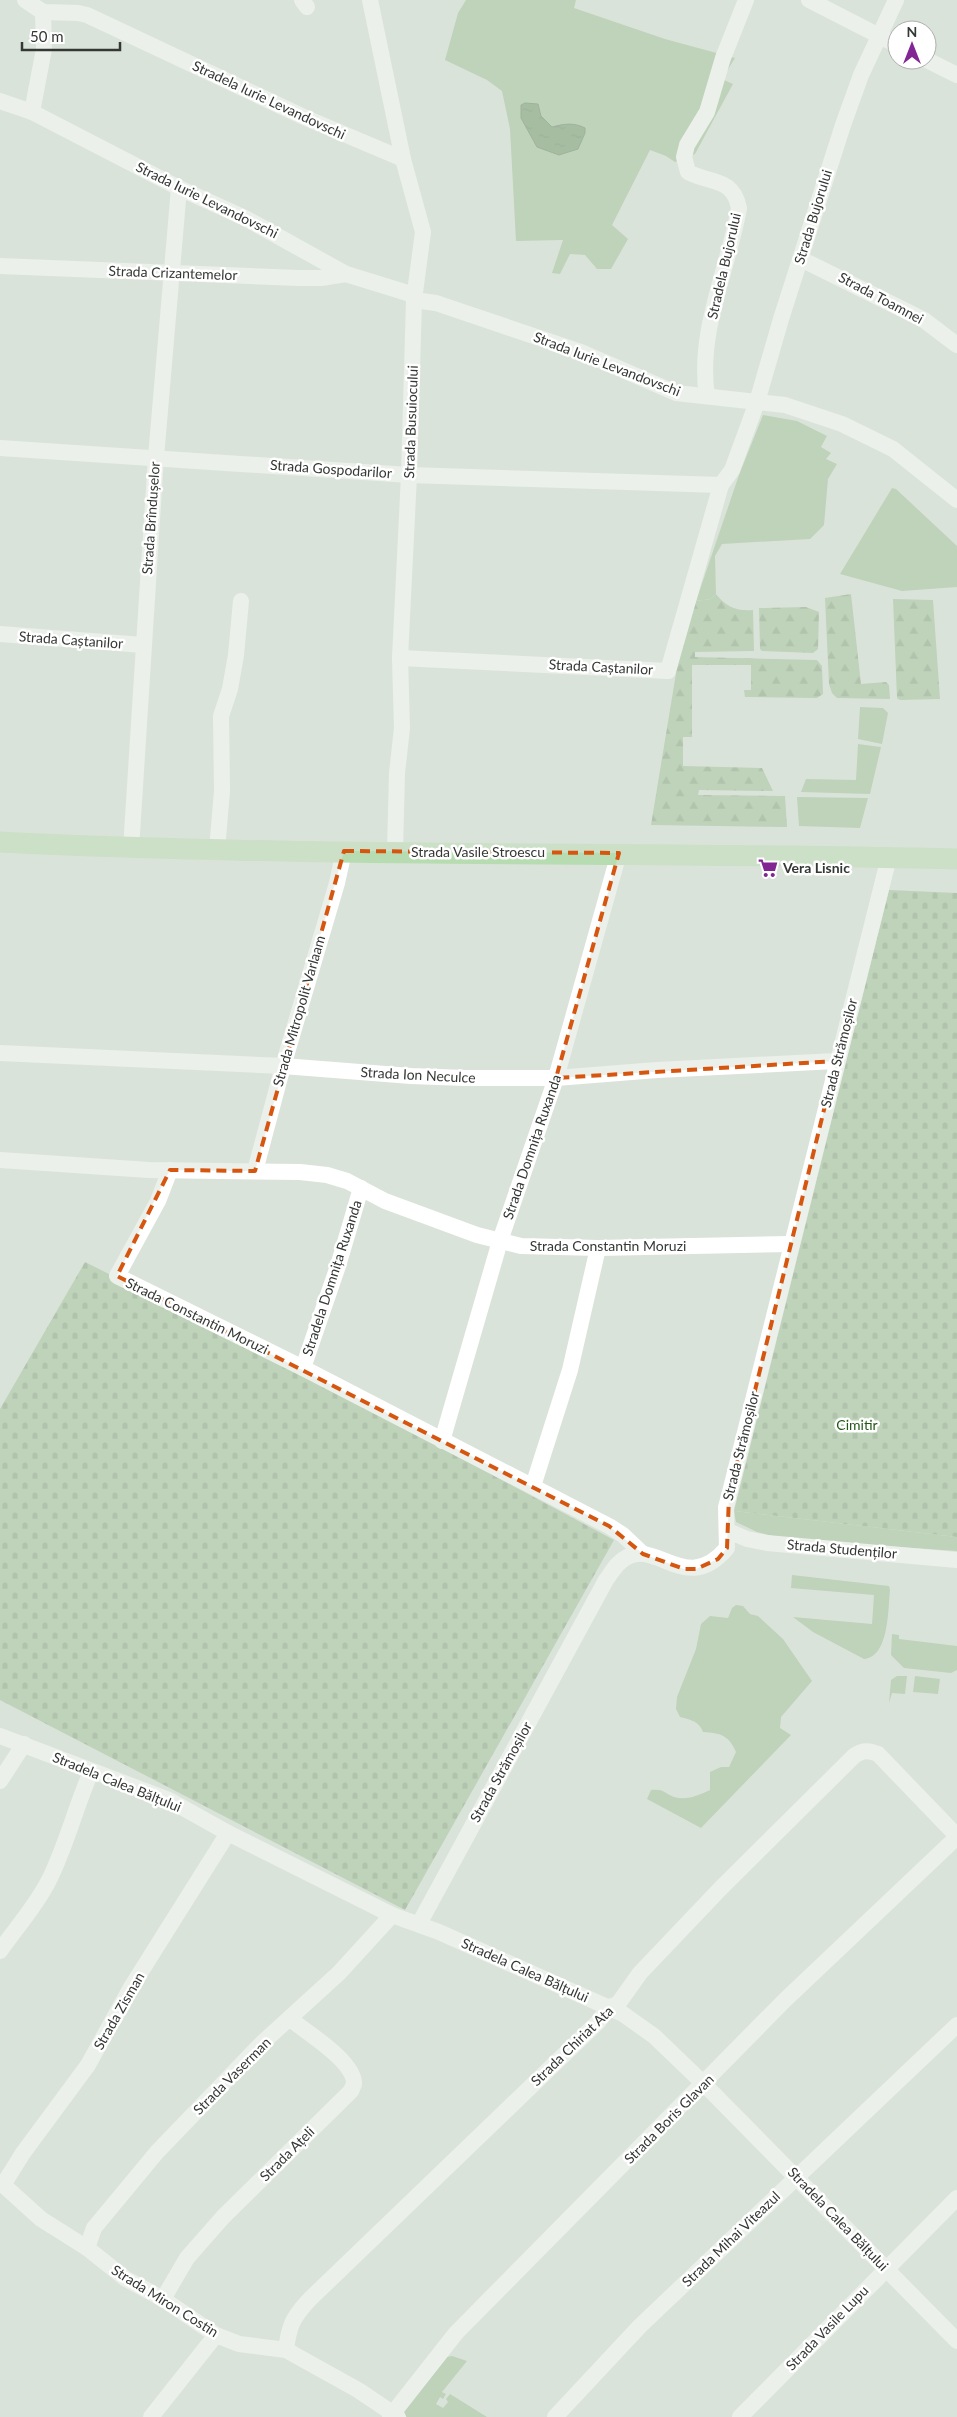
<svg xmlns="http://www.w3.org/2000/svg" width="957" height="2417" viewBox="0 0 957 2417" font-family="Lato,sans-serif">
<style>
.green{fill:#9bbf93}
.forest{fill:url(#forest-firs)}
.cemetery{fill:url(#cemetery-stones)}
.water{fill:url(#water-ripples);stroke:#587553}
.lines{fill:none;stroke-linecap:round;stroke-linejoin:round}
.minor{stroke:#fff;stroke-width:16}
.major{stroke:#b8dcb1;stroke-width:21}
.marked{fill:none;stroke:#d65610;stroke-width:4;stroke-dasharray:10 6;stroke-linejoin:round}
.labels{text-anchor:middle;stroke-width:5;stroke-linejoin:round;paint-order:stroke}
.street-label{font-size:14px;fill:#343834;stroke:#fff}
.poi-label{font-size:14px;font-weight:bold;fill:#343834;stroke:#fff;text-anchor:start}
.park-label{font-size:14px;fill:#215715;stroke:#fff}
</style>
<defs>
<pattern id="forest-firs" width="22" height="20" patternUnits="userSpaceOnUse" patternTransform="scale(1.25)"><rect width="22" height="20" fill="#9bbf93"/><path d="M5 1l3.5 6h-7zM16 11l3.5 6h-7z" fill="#7f9c79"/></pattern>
<pattern id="cemetery-stones" width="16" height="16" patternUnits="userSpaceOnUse" patternTransform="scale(1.25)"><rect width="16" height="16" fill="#9bbf93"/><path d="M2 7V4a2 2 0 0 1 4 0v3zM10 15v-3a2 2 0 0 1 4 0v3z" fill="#7f9c79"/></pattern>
<pattern id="water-ripples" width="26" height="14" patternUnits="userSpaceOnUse" patternTransform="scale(1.25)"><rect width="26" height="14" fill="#688f60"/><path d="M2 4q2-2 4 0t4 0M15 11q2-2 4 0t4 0" fill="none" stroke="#567650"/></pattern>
</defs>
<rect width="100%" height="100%" fill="#dae3d9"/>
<g class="green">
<polygon points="466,0 576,0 574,8 665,39 735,58 722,79 733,84 695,154 675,162 666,156 650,150 612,225 628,239 611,269 597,269 585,255 570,254 560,274 552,273 563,240 516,241 510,129 502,91 487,80 445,60 458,13"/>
<polygon points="763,415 797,421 827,436 821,447 831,453 826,459 837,464 828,479 824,525 810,539 722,544 715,556 716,594 711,599 696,601 739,475"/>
<polygon points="892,488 896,489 957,546 957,587 902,591 840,574"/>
<polygon points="860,707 883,708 888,713 882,744 858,739"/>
<polygon points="858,744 881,747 870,794 801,792 806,779 856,780"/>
<polygon points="797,797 868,798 860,828 799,826"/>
<polygon points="734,1511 957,1537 957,1551 784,1539 757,1532 736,1522"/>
<path d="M792,1575L889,1586L890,1590C888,1610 889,1657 864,1659L813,1632L793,1617L872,1624L874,1595L791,1588Z"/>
<path d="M736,1605L743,1606L750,1614L758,1616L783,1639L812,1681L781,1717L780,1728L791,1735L701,1828L647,1799L651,1790C665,1789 663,1793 674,1797C687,1801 699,1795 710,1790V1772L721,1767H729L736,1752C729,1735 720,1733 703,1732C699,1721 691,1720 680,1717L676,1709L677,1697L696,1649L701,1624L710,1616L728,1618L732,1608Z"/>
<polygon points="892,1634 899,1635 899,1639 957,1646 957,1670 951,1673 904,1668 891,1655"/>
<polygon points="897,1676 907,1676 905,1694 892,1693 889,1703 891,1680"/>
<polygon points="915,1676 940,1679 938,1694 913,1692"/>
<polygon points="452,2356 467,2361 442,2392 446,2394 443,2399 440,2397 436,2404 443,2408 448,2402 446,2399 450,2394 487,2417 407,2417 402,2414 447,2357"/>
</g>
<g class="forest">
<path d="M716,594C727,608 737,611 753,610L754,651L695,652V657L817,660L822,666L823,694L817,698L745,697L744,690H751V665H692V737H683V766L762,768L773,791L699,790L698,795L785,796L787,827L651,825L680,649L696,601L711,599Z"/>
<polygon points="851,594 861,684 886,682 889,685 890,699 837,698 832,693 829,684 825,598"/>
<polygon points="893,599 933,600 940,699 900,700 897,698"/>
<polygon points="806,607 819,612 818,649 813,653 762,651 760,649 759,608"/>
</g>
<g class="cemetery">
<polygon points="889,890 957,893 957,1537 734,1511"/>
<polygon points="85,1262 229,1334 614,1540 405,1910 0,1700 0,1409"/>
</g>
<path class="water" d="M525,103L538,104L541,116L552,127C564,124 573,122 585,128V133L578,149L559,155L537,147L521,118V105Z"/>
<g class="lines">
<g class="minor">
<polyline points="25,0 43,12 78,13 87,15 306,118 403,159"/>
<polyline points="302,0 307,7"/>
<polyline points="370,0 403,159 423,232 414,300 409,475 400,658 402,728 397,773 395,851"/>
<polyline points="809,0 897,45"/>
<polyline points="927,60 957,75"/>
<polyline points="0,101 32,112 179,188 245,218 346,274 414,295"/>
<polyline points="32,112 44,49 43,12"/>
<polyline points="801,259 924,320 957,345"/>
<polyline points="0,266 298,278 321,278 346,274"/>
<polyline points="414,300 436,303 581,352 676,393 785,405 842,424 893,449 957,500"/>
<path d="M707,396C697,332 728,270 739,208C733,177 710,184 688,172L684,157L687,145L707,112L723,58L746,0"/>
<polyline points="0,448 409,475 721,485 732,470 757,402 781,319 843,125 861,75 896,0"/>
<polyline points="0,634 143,645"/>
<polyline points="400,658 668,671 721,485"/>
<polyline points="131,849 156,457 179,188"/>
<polyline points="217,850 222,791 221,716 230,689 236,655 241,601"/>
<polyline points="0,1053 283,1066 411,1076 465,1078 556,1078 657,1070 836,1061"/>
<polyline points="0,1160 149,1170 300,1172 327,1175 347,1181 385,1201 477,1235 521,1246 598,1248 790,1244"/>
<polyline points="170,1170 158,1201 117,1276 303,1368 609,1526 623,1535 643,1554"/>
<polyline points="255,1171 283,1066 337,883 344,851"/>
<polyline points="303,1368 338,1266 361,1188"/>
<polyline points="442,1441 500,1241 556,1078 619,853"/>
<polyline points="533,1486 570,1370 598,1248"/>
<polyline points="728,1531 747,1539 767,1543 957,1560"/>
<polyline points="0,1736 169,1800 228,1833 392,1915 439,1932 623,2014 654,2036 704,2084 957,2341"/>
<polyline points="0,1781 24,1744"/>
<path d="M419,1924L606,1580C610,1575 613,1569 618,1564C653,1529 683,1600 727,1548L726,1507L729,1496L889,857"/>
<path d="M0,1951C16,1928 35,1907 48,1882C66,1847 75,1808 91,1772"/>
<polyline points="0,2182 41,2219 87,2248 126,2279 163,2299 216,2335 239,2344 286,2350 358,2390 398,2417"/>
<polyline points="3,2185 23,2153 88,2065 130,1989 228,1833"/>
<polyline points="87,2248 94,2228 157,2152 261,2044 339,1973 392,1915"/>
<path d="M163,2299L187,2258L223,2217L351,2091L354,2084C355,2062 308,2033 290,2019"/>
<path d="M286,2350C289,2325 293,2317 310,2299L598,2022L609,2007L618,2004L640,1973L720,1889L854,1756C863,1750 868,1750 878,1754L957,1836"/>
<polyline points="151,2417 216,2335"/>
<polyline points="390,2417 456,2333 785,2000 957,1837"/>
<polyline points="555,2417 640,2326 957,2025"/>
<polyline points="740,2417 957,2198"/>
</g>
<path class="major" d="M0,842C319,858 638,851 957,859"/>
</g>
<path d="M0 0H957V2417H0ZM344,851L619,853L556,1078L836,1061L729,1496L727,1548L718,1559L696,1569H684L643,1554L609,1526L117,1276L170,1170L255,1171Z" fill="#dae3d9" fill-opacity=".55" fill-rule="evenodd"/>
<path class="marked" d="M344,851L619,853L556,1078L836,1061L729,1496L727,1548L718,1559L696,1569H684L643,1554L609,1526L117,1276L170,1170L255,1171Z"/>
<defs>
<symbol id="supermarket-bare" viewBox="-9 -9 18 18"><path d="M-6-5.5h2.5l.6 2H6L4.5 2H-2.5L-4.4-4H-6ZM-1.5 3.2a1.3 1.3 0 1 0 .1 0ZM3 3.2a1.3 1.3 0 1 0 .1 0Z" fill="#812693" stroke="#fff" stroke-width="2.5" paint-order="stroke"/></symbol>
</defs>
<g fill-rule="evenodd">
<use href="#supermarket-bare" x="754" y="854" width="28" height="28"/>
</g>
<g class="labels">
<g class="street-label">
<text transform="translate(269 100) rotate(25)" y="5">Stradela Iurie Levandovschi</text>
<text transform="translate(207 200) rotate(26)" y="5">Strada Iurie Levandovschi</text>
<text transform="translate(813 217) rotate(-73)" y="5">Strada Bujorului</text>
<text transform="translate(724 266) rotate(-77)" y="5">Stradela Bujorului</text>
<text transform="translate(173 273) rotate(2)" y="5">Strada Crizantemelor</text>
<text transform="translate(881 298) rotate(28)" y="5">Strada Toamnei</text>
<text transform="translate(607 364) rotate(21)" y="5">Strada Iurie Levandovschi</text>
<text transform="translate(411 422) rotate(-88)" y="5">Strada Busuiocului</text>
<text transform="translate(331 469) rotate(4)" y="5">Strada Gospodarilor</text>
<text transform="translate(151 518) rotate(-86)" y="5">Strada Brîndușelor</text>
<text transform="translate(71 640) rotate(4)" y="5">Strada Caștanilor</text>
<text transform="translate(601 667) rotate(3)" y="5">Strada Caștanilor</text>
<text x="478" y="857">Strada Vasile Stroescu</text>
<text transform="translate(299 1011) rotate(-74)" y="5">Strada Mitropolit Varlaam</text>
<text transform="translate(839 1053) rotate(-76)" y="5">Strada Strămoșilor</text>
<text transform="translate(418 1075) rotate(3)" y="5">Strada Ion Neculce</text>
<text transform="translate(532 1147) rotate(-71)" y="5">Strada Domnița Ruxanda</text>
<text x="608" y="1251">Strada Constantin Moruzi</text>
<text transform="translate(332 1278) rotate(-72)" y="5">Stradela Domnița Ruxanda</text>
<text transform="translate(197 1316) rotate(26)" y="5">Strada Constantin Moruzi</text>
<text transform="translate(741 1446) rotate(-76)" y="5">Strada Strămoșilor</text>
<text transform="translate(842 1549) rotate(5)" y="5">Strada Studenților</text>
<text transform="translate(501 1772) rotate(-61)" y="5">Strada Strămoșilor</text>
<text transform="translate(117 1782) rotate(22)" y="5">Stradela Calea Bălțului</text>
<text transform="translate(525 1970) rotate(24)" y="5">Stradela Calea Bălțului</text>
<text transform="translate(119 2011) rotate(-60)" y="5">Strada Zisman</text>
<text transform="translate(572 2046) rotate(-44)" y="5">Strada Chiriat Ata</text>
<text transform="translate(232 2076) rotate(-45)" y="5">Strada Vaserman</text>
<text transform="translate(669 2119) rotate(-45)" y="5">Strada Boris Glavan</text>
<text transform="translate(287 2154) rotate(-45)" y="5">Strada Ațeli</text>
<text transform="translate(838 2219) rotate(46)" y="5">Stradela Calea Bălțului</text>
<text transform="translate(731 2239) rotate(-44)" y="5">Strada Mihai Viteazul</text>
<text transform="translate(165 2301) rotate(32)" y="5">Strada Miron Costin</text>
<text transform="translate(827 2328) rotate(-46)" y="5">Strada Vasile Lupu</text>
</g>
<g class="poi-label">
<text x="783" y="873">Vera Lisnic</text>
</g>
<g class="park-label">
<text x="857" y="1430">Cimitir</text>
</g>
</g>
<g transform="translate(912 45)"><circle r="24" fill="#ffffff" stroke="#aeafae"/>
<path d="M0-4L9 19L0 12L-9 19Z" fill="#812693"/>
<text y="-8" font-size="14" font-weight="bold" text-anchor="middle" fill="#343834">N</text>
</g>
<path d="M22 42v8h98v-8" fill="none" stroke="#343834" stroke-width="2.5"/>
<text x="30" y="42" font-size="15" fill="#343834" stroke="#ffffff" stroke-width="4" paint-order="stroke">50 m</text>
</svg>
